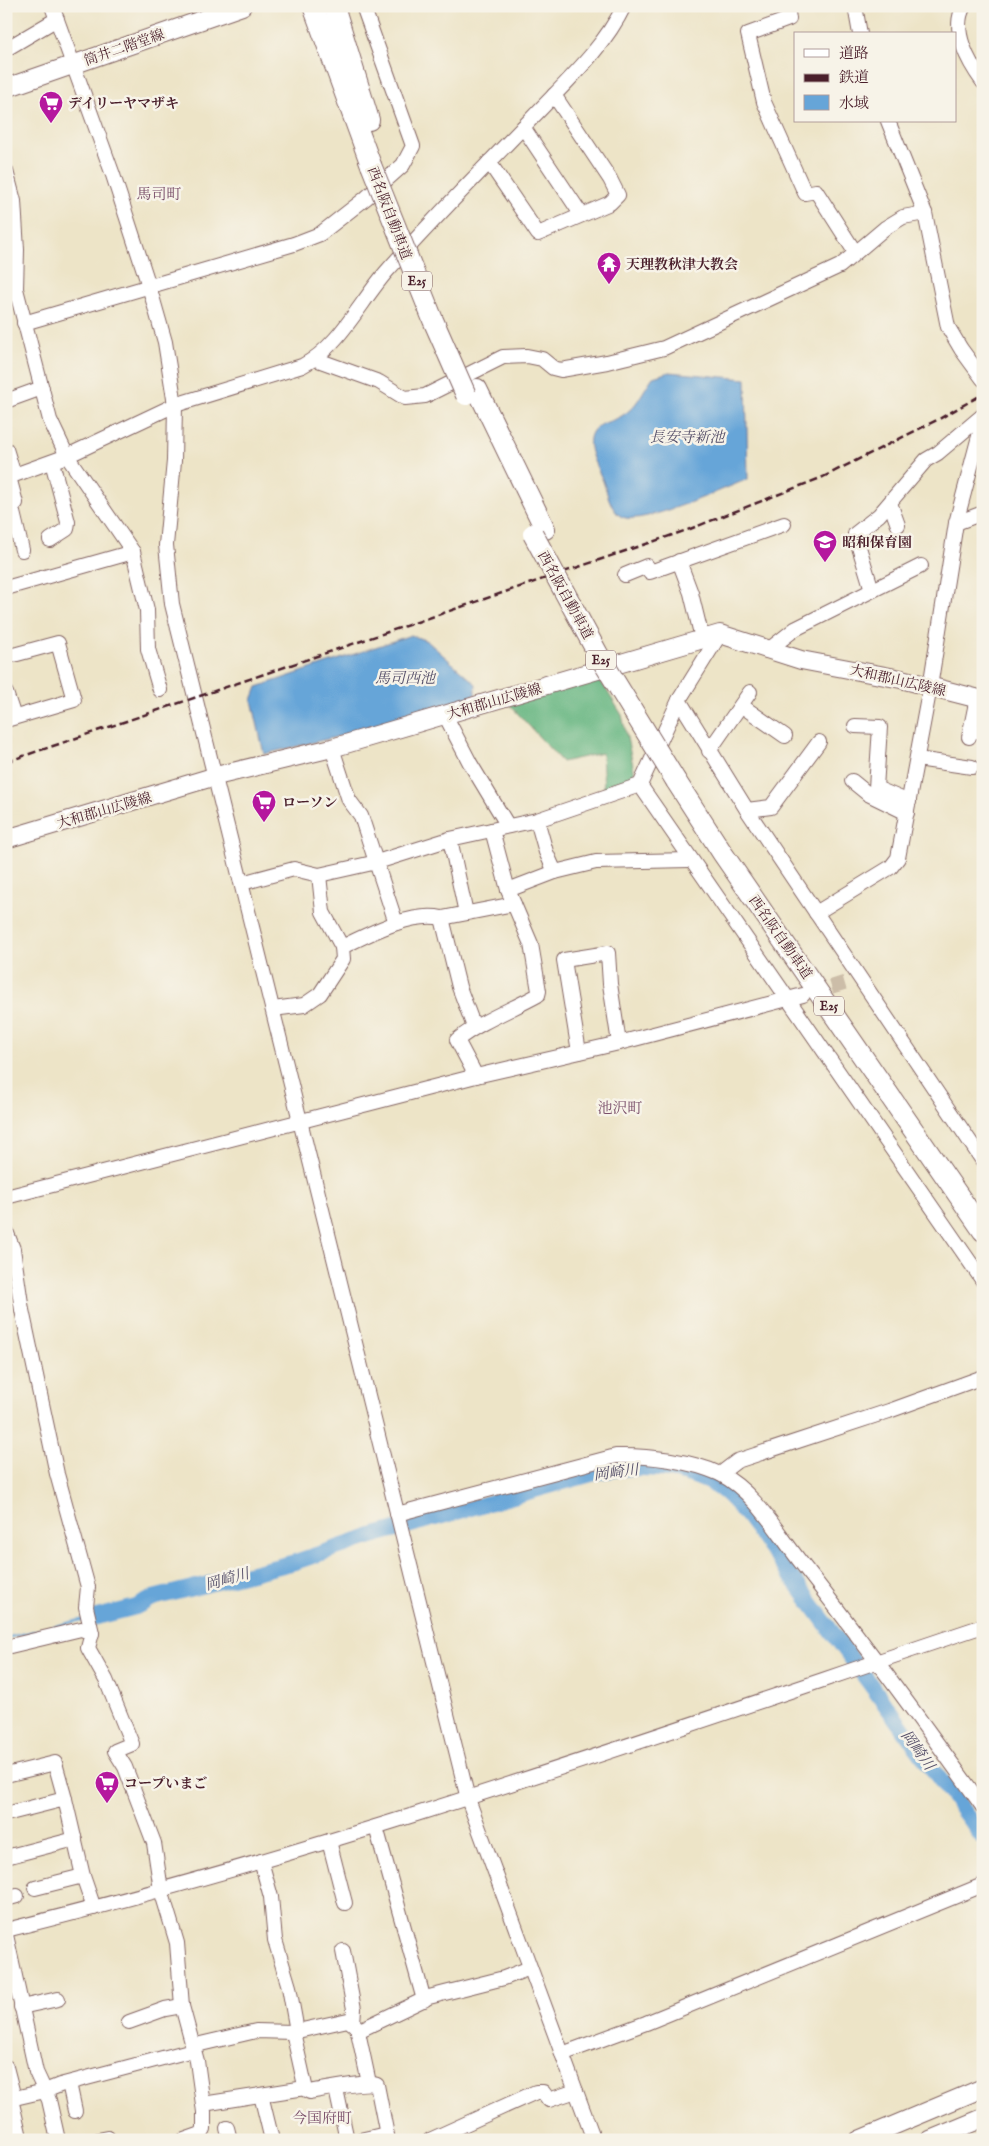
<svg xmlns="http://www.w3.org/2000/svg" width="989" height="2146" viewBox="0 0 989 2146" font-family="'IM FELL English','Noto Serif JP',serif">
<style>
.forest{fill:#65b580;stroke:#586a56}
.water{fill:#66a5d8;stroke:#586282}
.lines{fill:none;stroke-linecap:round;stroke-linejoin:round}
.stream{stroke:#66a5d8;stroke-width:2.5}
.river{stroke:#66a5d8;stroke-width:16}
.minor-tunnel{stroke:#ccbda8;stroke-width:14;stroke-dasharray:14 7;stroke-linecap:butt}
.minor-casing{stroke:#836462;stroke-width:16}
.major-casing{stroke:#836462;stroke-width:20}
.highway-casing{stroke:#836462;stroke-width:22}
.minor{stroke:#fff;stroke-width:14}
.major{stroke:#fff;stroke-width:18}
.highway{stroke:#fff;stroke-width:20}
.rail{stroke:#4a1f2b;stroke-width:2.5;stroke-dasharray:8 4;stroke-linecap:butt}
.highway-bridge-casing{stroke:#836462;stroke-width:22;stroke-linecap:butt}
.highway-bridge{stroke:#fff;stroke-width:20}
.labels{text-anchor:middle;stroke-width:5;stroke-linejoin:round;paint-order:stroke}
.shield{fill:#f7f3e8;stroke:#7e5f64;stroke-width:1}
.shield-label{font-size:12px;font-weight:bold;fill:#4a1f2b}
.street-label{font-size:14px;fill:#4a1f2b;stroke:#f7f3e8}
.poi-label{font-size:14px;font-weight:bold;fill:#4a1f2b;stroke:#f7f3e8;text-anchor:start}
.neighbourhood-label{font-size:15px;fill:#7a4f6a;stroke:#f7f3e8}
.water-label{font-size:15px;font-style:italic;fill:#544e68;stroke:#f7f3e8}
</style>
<rect width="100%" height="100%" fill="#f7f3e8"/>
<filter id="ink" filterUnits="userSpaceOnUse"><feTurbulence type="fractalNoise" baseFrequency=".02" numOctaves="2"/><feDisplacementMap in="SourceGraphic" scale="10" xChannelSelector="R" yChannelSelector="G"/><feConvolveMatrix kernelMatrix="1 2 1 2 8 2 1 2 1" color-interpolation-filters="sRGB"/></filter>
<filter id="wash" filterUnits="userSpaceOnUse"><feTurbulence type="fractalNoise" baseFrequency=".0096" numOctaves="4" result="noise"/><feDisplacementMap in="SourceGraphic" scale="20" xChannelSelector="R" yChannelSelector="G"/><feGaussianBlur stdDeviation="1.12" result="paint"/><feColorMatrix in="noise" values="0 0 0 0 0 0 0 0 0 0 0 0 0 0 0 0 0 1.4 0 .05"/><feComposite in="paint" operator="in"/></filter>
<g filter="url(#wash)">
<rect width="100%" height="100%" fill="#ede4c7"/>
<polygon class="forest" points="597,675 622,715 636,779 604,789 602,753 562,762 510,705"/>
<g class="water">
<path d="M669,372L746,379L748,479C725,488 642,526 622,517C611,512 607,492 603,481C598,469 587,451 590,438C593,423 609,423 620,417C638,407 641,393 653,377Z"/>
<polygon points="411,635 427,641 476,684 475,695 366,730 264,754 252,700 257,687"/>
</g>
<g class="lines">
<polyline class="stream" points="6,1638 85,1619"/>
<path class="river" d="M93,1618L136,1607L153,1598L295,1562L375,1535L595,1473C634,1464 684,1466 719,1488C730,1495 738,1506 747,1516L983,1838"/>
</g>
</g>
<g filter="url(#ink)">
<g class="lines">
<polyline class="minor-tunnel" points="811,993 847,982"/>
<defs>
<g id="minor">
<polyline points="52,6 113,175 149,286 165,342 175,405 174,461 166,545 172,604 468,1799 594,2140"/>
<polyline points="787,6 789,19 748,34 764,102 805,193 816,191 855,252"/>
<polyline points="855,6 860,34"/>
<path d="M964,6C950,30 969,63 983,82"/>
<polyline points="6,49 57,19"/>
<polyline points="888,121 925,213 948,327 961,349 983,379"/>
<polyline points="523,127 581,214"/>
<polyline points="489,162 538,234 610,203 618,195 610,179 554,95"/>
<polyline points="6,171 14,201 17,250 16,289 50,420 67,456 133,552 147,610 148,649 160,690"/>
<polyline points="24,323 294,244 320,234 366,198 403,165 413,146 363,6"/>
<polyline points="315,359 379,382 405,398 425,396 503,357 527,356 542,359 553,368 561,370 607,362 664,348 840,266 885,228 903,217 925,213"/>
<polyline points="6,401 42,388"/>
<polyline points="6,449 14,475"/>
<polyline points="9,477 16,503 11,504 22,550"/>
<path d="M6,478L67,456L175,405L302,366C339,347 360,302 387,271C434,218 484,168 533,117C565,83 604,48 624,6"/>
<polyline points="890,503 898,525"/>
<polyline points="956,523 983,513"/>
<polyline points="50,540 67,529 68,522 52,462"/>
<polyline points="679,561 691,593 702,638"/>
<polyline points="625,575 647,566 650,572 784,524"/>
<polyline points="6,588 133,552"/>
<polyline points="872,590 855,534 879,515 926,460 938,453 983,415"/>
<polyline points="767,651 795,629 921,566"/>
<polyline points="6,657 58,643 74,700 6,720"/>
<polyline points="6,693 14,717"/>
<polyline points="679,700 747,810 983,1161"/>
<polyline points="742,706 785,736"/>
<polyline points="445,715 470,763 508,826"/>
<polyline points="855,726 880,727 876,788 909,802"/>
<polyline points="971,729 983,733"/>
<polyline points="969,737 977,698"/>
<polyline points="332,748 349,800 361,816 396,923"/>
<polyline points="709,751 750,692"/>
<polyline points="917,759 972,767"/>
<polyline points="852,781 868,794 907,813"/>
<polyline points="640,785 983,1281"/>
<polyline points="747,810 771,807 819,742"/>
<polyline points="537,820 546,852 555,872"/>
<polyline points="450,839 466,913"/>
<polyline points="319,875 323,912 342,947"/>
<polyline points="242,883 294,869 319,875 377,862 450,839 537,820 640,785 679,700 720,634"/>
<polyline points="508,890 555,872 596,862 690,860"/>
<polyline points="816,913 891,867 898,858 930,687 956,523 983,421"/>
<polyline points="442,918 459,987 474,1027"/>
<path d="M273,1009L304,1005L320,994L343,959L342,947C369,934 412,911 442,918L514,904"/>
<polyline points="579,1052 564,960 608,953 610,984 619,1043"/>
<path d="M476,1076L457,1040C481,1021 511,1010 538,995L539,991L531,944L508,890L492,830"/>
<polyline points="6,1197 476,1076 619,1043 803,995"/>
<polyline points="6,1231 13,1249 22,1310 57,1474 88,1587 86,1607 92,1633 88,1648 106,1680 132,1744 115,1751 125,1767 154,1843 161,1890 177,1943 182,2006 197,2061 204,2112 204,2129 201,2134 184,2140"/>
<polyline points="720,1474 737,1461 889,1411 983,1377"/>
<path d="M397,1514L616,1456C647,1455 692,1461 720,1474C754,1491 777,1532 799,1560C863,1641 923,1723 983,1807"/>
<polyline points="6,1647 81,1629 92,1633"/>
<polyline points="6,1775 55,1763 65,1799"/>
<polyline points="6,1814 65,1799 83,1876 94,1908"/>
<polyline points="376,1827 424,2000"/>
<polyline points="329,1841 345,1903"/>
<polyline points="6,1857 75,1839"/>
<polyline points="261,1861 271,1897 275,1940 289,1987 297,2031"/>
<polyline points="35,1888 83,1876"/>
<polyline points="6,1899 17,1896"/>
<path d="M6,1930C338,1849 660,1734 983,1626"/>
<polyline points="6,1935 36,2072 49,2100 58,2140"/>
<polyline points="343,1951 354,2009 353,2023"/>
<polyline points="21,2007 58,1999"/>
<polyline points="129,2022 165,2009 182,2006"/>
<polyline points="358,2031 429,1997 504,1978 530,1968"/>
<path d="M293,2032L306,2090L310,2092C322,2090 368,2080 377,2085L388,2140"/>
<polyline points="192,2046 256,2031 293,2032 348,2020 357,2027 369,2083"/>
<polyline points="562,2054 646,2023 983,1885"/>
<polyline points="6,2067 14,2098"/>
<polyline points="69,2083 75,2111"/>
<polyline points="336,2089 347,2140"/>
<polyline points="261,2095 272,2140"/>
<polyline points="11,2099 20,2137"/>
<polyline points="6,2100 45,2091 60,2085 193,2050"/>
<polyline points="203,2104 305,2088"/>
<polyline points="227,2128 230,2140"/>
<polyline points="98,2140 108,2138"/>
<polyline points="360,2140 386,2134"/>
<polyline points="430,2140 536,2092 543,2092 549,2100 576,2091"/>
</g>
<g id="major">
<polyline points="6,88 242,6"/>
<polyline points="6,839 216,776 332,748 720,634 801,660 901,679 983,700"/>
<polyline points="859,2140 983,2088"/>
<polyline points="930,2140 983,2118"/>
</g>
<g id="highway">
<polyline points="313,6 371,165"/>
<polyline points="334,6 369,120"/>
<polyline points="477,389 545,529"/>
<polyline points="676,781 723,854 983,1231"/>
</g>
</defs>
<use href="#minor" class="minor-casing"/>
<use href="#major" class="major-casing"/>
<use href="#highway" class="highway-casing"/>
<use href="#minor" class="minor"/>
<use href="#major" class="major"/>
<use href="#highway" class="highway"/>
<polyline class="rail" points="6,762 690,529 823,477 939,419 983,394"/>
<defs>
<g id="highway-bridge">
<polyline points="371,165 433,320 466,395"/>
<polyline points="533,534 598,654 676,781"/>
</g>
</defs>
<use href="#highway-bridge" class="highway-bridge-casing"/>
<use href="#highway-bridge" class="highway-bridge"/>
</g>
</g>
<defs>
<symbol id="supermarket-pin" viewBox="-11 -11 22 30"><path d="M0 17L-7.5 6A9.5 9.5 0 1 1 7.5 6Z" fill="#b5179e" stroke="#f7f3e8"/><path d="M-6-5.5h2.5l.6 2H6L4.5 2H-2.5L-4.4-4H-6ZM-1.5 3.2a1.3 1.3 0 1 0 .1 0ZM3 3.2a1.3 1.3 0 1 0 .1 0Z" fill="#fff"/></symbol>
<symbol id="temple-pin" viewBox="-11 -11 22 30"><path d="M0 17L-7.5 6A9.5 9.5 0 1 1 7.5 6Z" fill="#b5179e" stroke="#f7f3e8"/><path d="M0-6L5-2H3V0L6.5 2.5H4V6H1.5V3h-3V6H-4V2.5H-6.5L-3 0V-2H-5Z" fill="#fff"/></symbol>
<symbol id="school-pin" viewBox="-11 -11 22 30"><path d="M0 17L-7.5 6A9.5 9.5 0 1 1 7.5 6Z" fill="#b5179e" stroke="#f7f3e8"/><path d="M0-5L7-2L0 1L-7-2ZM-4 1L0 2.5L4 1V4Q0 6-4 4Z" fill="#fff"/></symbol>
</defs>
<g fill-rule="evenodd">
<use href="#supermarket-pin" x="37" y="89" width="28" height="38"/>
<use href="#temple-pin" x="595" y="250" width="28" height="38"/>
<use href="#school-pin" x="811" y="528" width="28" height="38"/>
<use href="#supermarket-pin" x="250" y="788" width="28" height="38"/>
<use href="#supermarket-pin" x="93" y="1769" width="28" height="38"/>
</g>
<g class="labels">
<g class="shield">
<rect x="402" y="271.5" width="30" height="19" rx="4"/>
<rect x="586" y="650.5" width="30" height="19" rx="4"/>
<rect x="814" y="996.5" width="30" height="19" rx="4"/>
</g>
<g class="shield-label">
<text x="417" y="285">E25</text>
<text x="601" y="664">E25</text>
<text x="829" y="1010">E25</text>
</g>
<g class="street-label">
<text transform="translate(124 47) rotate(-19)" y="5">筒井二階堂線</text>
<text transform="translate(390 213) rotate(69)" y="5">西名阪自動車道</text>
<text transform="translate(566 595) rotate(61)" y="5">西名阪自動車道</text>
<text transform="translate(898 680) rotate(13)" y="5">大和郡山広陵線</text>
<text transform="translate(494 701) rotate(-16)" y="5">大和郡山広陵線</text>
<text transform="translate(104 810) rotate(-16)" y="5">大和郡山広陵線</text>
<text transform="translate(781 937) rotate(55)" y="5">西名阪自動車道</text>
</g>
<g class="poi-label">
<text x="68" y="108">デイリーヤマザキ</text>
<text x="626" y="269">天理教秋津大教会</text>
<text x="842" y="547">昭和保育園</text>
<text x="282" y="807">ローソン</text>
<text x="124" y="1788">コープいまご</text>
</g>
<g class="neighbourhood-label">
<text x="159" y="199">馬司町</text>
<text x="620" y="1113">池沢町</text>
<text x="322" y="2123">今国府町</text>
</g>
<g class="water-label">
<text x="687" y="442">長安寺新池</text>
<text x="405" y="683">馬司西池</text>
<text transform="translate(616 1472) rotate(-7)" y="5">岡崎川</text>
<text transform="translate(227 1579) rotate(-16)" y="5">岡崎川</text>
<text transform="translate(918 1750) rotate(54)" y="5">岡崎川</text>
</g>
</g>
<rect width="989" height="2146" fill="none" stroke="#f7f3e8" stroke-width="25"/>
<rect x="794" y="32" width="162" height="90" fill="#f7f3e8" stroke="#b29e9c"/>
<rect x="804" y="49" width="25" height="8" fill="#ffffff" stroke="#b29e9c"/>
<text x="839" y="58" font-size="15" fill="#4a1f2b">道路</text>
<rect x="804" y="74" width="25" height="8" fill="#4a1f2b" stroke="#b29e9c"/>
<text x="839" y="82" font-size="15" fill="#4a1f2b">鉄道</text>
<rect x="804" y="95" width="25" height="15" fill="#66a5d8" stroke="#b29e9c"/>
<text x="839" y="108" font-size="15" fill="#4a1f2b">水域</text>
</svg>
